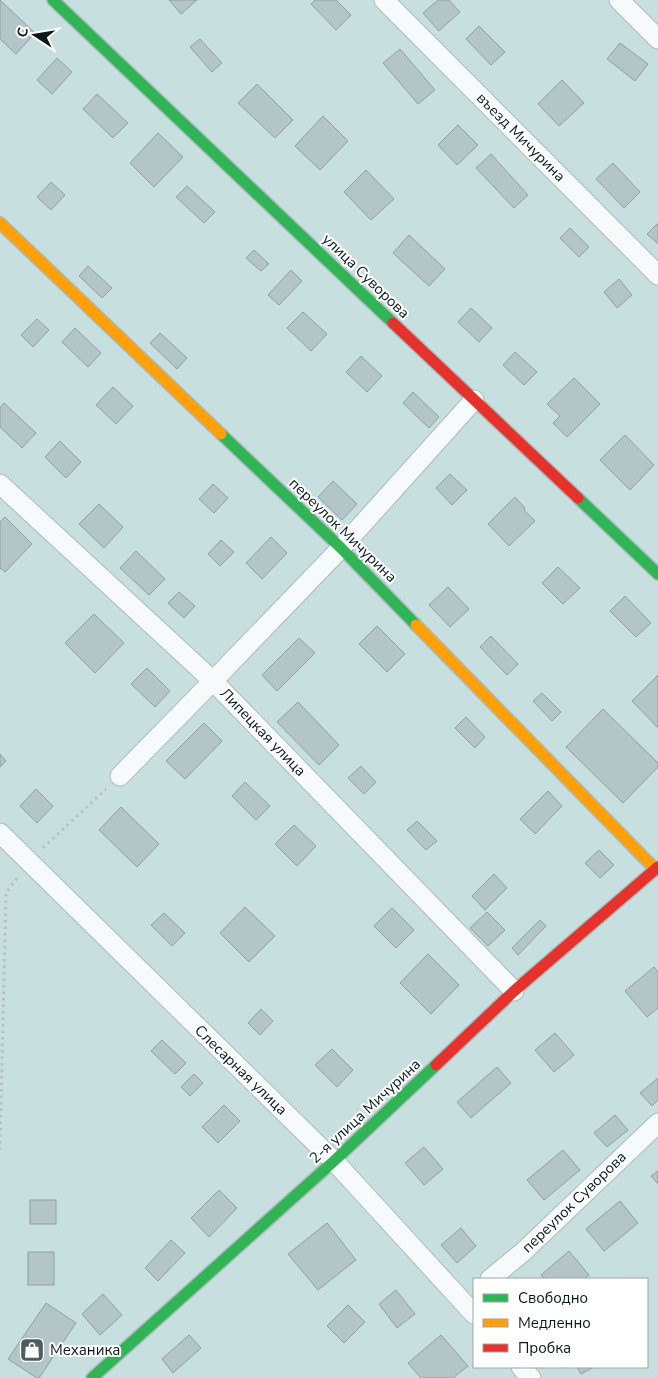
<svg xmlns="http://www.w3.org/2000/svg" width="658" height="1378" viewBox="0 0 658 1378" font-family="'Nunito Sans',sans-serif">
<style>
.building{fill:#b3c5c6;stroke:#8fa0a0}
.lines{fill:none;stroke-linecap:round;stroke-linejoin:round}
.street-casing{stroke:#aabcbc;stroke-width:21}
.fast-casing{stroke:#aabcbc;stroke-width:14}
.slow-casing{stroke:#aabcbc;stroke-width:14}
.jam-casing{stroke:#aabcbc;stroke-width:14}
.path{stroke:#b9c0c1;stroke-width:3;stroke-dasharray:2.5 4;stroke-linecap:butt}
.street{stroke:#f7fafa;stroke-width:19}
.fast{stroke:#30b455;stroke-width:11}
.slow{stroke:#ff9f0a;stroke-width:11}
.jam{stroke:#e5322d;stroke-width:11}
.labels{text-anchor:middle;stroke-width:4;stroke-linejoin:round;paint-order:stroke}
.street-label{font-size:15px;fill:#091919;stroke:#fff}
.poi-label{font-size:15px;fill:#091919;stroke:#fff;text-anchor:start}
</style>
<rect width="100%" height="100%" fill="#c8dfdf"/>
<g class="building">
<polygon points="0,0 35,33 16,54 0,39"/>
<polygon points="169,0 197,0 181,14"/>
<polygon points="315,0 336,0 351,15 336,30 311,4"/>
<polygon points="438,0 449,0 460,12 439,31 423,13"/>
<polygon points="479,26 505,52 491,65 466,39"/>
<polygon points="200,39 222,63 212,72 190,47"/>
<polygon points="620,43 648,64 635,81 607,59"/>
<polygon points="400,49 435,90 418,104 383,63"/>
<polygon points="57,58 72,72 52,94 37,80"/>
<polygon points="562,80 584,103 559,126 538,104"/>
<polygon points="257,84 293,120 275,138 238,103"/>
<polygon points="97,94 128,123 113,138 83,109"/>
<polygon points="323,116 348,141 320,170 295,146"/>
<polygon points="458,125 478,145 457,165 438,145"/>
<polygon points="158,133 183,157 154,187 130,163"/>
<polygon points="491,154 528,195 514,208 476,168"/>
<polygon points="613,163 640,192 624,208 596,179"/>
<polygon points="366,170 394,199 371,220 344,192"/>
<polygon points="51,182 65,195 51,210 37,197"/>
<polygon points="187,186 215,212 204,223 176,197"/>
<polygon points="658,223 658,244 647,234"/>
<polygon points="570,228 589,247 579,257 560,238"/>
<polygon points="409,235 445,269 429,286 393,253"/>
<polygon points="254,250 269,264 261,271 246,258"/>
<polygon points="88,266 112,288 102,298 79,276"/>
<polygon points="291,270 302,281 279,305 268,295"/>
<polygon points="619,279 632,295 617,308 604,292"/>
<polygon points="471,308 492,328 479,342 458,322"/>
<polygon points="303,312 327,334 311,351 287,328"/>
<polygon points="37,319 49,330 33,347 21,335"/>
<polygon points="75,328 101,353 88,367 62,342"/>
<polygon points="160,333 187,358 177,369 150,343"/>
<polygon points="515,352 537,372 524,385 503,365"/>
<polygon points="361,356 382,376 367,392 346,372"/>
<polygon points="574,378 600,404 567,437 553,423 560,416 547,404"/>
<polygon points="113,387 133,406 116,424 96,405"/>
<polygon points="413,392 439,417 429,428 403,403"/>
<polygon points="4,403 36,433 22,448 0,427 0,408"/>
<polygon points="625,435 654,465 630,490 600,460"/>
<polygon points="60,441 81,462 66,478 45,457"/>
<polygon points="450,474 467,490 452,505 436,488"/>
<polygon points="333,481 357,504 342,520 318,497"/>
<polygon points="213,484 228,498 214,513 199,499"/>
<polygon points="515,497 525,508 524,510 535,521 509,546 488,524"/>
<polygon points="99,504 123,527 104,548 79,524"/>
<polygon points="5,517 32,544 5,572 0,568 0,522"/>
<polygon points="271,537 287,553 262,579 246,563"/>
<polygon points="221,540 234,552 220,566 208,554"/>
<polygon points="136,551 165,579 149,595 120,568"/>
<polygon points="558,567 580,588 563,604 542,583"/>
<polygon points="448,587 469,609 450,627 429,605"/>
<polygon points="179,592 195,606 184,618 168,603"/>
<polygon points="625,596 651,623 636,637 610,611"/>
<polygon points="94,614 124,643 95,673 65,643"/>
<polygon points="377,626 405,654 387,672 359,644"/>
<polygon points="491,636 518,664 507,675 480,647"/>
<polygon points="299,638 315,653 277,691 262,675"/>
<polygon points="147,668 170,691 155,707 131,684"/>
<polygon points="658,675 658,728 632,701"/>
<polygon points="542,693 561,712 552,721 533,701"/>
<polygon points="298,702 339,745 319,765 277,722"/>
<polygon points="603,709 658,763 658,767 623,803 566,747"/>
<polygon points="466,717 485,737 475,748 455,728"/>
<polygon points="204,723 222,741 185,779 166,761"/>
<polygon points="0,754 6,761 0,767"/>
<polygon points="361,766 376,782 364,794 348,778"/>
<polygon points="245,782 270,806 256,820 232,796"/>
<polygon points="36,789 53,806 37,823 20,806"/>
<polygon points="548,791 562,806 535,834 520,819"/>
<polygon points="121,807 159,844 137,867 99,830"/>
<polygon points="417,821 437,841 426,850 407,830"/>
<polygon points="294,825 316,846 297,866 275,844"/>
<polygon points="599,850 614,865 600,878 585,863"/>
<polygon points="494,874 507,888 485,910 472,896"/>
<polygon points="245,907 275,936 249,962 220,933"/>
<polygon points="392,908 414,930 396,948 374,926"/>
<polygon points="487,912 505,930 488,946 470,928"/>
<polygon points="164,913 185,933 172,946 151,925"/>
<polygon points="540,920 546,926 518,955 512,948"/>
<polygon points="428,954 459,985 431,1014 400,983"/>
<polygon points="654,967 658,972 658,1008 647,1017 625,991"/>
<polygon points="261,1009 273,1021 260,1035 248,1023"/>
<polygon points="555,1033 574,1055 554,1072 535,1050"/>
<polygon points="162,1040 186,1063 175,1074 151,1051"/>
<polygon points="332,1049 353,1070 337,1087 315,1065"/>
<polygon points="497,1067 511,1083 471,1118 457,1102"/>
<polygon points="194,1074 203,1083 190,1096 181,1087"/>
<polygon points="658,1078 658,1100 652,1106 640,1093"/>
<polygon points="224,1105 240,1121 218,1143 202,1127"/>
<polygon points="615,1115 628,1130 607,1147 594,1133"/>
<polygon points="424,1147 443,1169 424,1185 405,1163"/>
<polygon points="563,1150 580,1170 544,1200 527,1180"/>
<polygon points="658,1171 658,1184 651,1176"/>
<polygon points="219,1190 237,1208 209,1237 191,1218"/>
<rect x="30" y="1200" width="26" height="24"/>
<polygon points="620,1201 638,1223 604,1251 586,1229"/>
<polygon points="327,1223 356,1260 318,1290 288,1254"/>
<polygon points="461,1228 476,1246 457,1263 441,1245"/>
<polygon points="171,1240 185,1253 158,1281 145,1268"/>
<polygon points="569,1251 589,1275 584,1279 545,1279 541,1275"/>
<rect x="28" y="1252" width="26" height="33"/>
<polygon points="396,1290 415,1314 397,1328 379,1304"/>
<polygon points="103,1294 122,1315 100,1335 82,1314"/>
<polygon points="46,1303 76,1323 39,1378 37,1378 8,1359"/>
<polygon points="348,1305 365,1322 344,1343 327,1326"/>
<polygon points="189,1335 201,1348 173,1373 162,1359"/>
<polygon points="441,1335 468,1366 453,1378 421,1378 408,1363"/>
<polygon points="577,1367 594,1367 581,1374"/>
</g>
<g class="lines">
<defs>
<g id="street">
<polyline points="384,0 658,275"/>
<polyline points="619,0 658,39"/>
<polyline points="0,484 213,681 514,991"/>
<polyline points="120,776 213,681 341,548 474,400"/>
<polyline points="0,833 334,1161 474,1314"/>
<polyline points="490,1279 523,1252 658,1123"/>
<polyline points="521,1367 531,1378"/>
</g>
<g id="fast">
<polyline points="53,0 393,323"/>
<polyline points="221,434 341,548 416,625"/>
<polyline points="578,498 658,574"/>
<polyline points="92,1378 334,1161 436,1065"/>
</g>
<g id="slow">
<polyline points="0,223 221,434"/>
<polyline points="416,625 655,869"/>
</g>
<g id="jam">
<polyline points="393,323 578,498"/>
<polyline points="436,1065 514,991 658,867"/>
</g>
</defs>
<use href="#street" class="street-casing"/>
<use href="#fast" class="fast-casing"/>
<use href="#slow" class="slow-casing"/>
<use href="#jam" class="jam-casing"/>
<g class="path">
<polyline points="43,848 106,789"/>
<polyline points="0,1150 6,893 18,877"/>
</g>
<use href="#street" class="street"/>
<use href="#fast" class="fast"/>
<use href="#slow" class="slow"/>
<use href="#jam" class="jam"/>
</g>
<defs>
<symbol id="shop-square" viewBox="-11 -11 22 22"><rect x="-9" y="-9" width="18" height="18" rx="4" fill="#4c5e5e" stroke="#fff"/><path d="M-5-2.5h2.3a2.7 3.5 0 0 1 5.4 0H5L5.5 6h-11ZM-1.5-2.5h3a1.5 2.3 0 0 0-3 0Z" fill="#fff"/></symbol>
</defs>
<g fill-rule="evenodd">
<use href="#shop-square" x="18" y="1336" width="28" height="28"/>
</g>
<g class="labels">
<g class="street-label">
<text transform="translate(521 137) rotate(45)" y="5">въезд Мичурина</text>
<text transform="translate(366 276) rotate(44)" y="5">улица Суворова</text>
<text transform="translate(343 530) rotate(44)" y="5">переулок Мичурина</text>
<text transform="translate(263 732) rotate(46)" y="5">Липецкая улица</text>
<text transform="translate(241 1070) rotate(44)" y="5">Слесарная улица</text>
<text transform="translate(365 1111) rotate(-43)" y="5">2-я улица Мичурина</text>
<text transform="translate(574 1202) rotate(-44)" y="5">переулок Суворова</text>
</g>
<g class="poi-label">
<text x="50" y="1355">Механика</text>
</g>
</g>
<rect x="473" y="1278" width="175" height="90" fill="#ffffff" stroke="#9da3a3"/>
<rect x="483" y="1294" width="25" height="8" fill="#30b455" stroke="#9da3a3"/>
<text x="518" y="1303" font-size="15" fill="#091919">Свободно</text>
<rect x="483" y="1319" width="25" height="8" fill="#ff9f0a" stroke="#9da3a3"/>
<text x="518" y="1328" font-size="15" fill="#091919">Медленно</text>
<rect x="483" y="1344" width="25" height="8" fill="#e5322d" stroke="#9da3a3"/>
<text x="518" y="1353" font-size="15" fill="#091919">Пробка</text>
<g transform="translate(35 35) rotate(282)" stroke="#ffffff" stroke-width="4" paint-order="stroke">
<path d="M0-4L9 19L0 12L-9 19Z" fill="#091919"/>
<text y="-8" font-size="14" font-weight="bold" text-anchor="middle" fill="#091919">С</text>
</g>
</svg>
